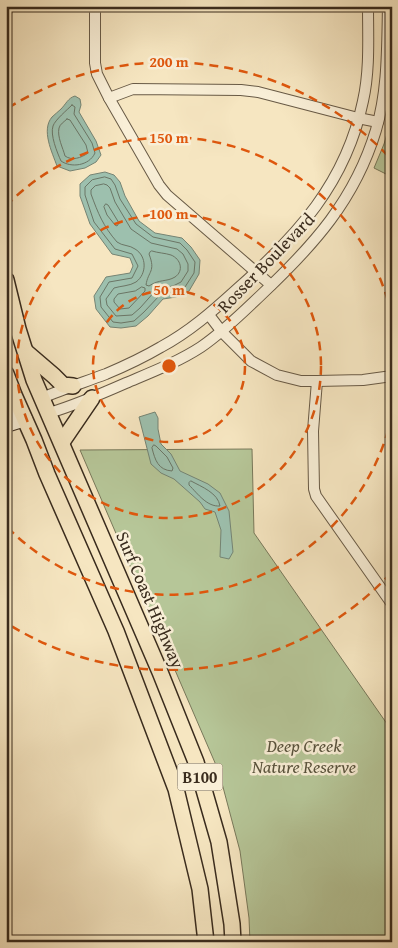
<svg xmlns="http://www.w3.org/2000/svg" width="398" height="948" viewBox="0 0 398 948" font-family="'Gentium Book Plus',serif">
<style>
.green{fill:#b6c698;stroke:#78785a}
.water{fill:#9dc0ae;stroke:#758474}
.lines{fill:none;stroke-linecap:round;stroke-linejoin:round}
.shore{stroke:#6b7666;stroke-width:1}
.street-casing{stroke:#685a46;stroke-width:12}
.secondary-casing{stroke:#392b1d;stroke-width:16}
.primary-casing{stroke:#392b1d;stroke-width:18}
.street{stroke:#f9efd7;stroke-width:10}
.secondary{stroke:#f9efd7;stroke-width:14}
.primary{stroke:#f6e6c1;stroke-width:15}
.ring{fill:none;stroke:#df570d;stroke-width:2.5;stroke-dasharray:9 6}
.labels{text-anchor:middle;stroke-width:5;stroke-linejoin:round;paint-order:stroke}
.shield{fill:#f9efd7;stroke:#736655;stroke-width:1}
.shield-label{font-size:16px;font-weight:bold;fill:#392b1d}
.street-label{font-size:18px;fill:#392b1d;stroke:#f9efd7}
.park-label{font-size:18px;font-style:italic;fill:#58523c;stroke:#f9efd7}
.centre{fill:#df570d;stroke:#f9efd7;stroke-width:2.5}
.ring-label{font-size:15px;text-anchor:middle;font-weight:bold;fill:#df570d;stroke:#f9efd7;stroke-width:5;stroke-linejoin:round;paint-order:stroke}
</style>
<rect width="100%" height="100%" fill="#f6e6c1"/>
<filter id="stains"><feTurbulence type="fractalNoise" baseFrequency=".004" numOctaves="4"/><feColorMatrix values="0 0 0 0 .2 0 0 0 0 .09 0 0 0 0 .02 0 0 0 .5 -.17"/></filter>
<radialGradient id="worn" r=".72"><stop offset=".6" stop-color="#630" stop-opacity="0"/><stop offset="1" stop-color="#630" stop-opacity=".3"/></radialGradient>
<g class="green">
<polygon points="392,117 392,177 374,168 384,144"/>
<polygon points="252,449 254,533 392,731 392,942 250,942 249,918 240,851 219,772 80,450"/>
</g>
<g class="water">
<path d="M75,96L80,99L81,105L79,112L96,141L101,155L96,162L85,168L70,171L57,166C52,152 41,130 52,117C55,114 58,112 61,109C66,104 68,98 75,96Z"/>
<polygon points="105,172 114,175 120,182 125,196 139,221 155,233 182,238 191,247 200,260 199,274 189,291 176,297 163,299 148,316 136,326 121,328 110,327 96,309 94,296 106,277 130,273 133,266 130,258 112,254 90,224 80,196 80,184 90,175"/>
<polygon points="155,412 158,418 158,429 161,444 171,454 180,471 208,484 220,493 229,511 233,552 229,559 220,557 221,530 215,512 205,509 200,502 174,479 161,473 151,464 139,417"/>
</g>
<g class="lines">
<g class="shore">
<path d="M72,105L75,107L74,114L92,143L95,153C89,166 71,168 61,161C57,152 50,135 53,126C55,120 67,110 72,105Z"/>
<path d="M67,119L70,120L86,145L88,153C81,158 72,161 65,156C63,148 57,137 59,128C60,124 64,122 67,119Z"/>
<polygon points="105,177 111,179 115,185 120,199 136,224 153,237 180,243 187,250 195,262 194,273 185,287 174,292 160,295 144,312 134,321 121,323 113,322 101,307 100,297 109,282 132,278 138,266 132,254 115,249 94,222 85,195 85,187 92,180"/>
<path d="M104,184L107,185L110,188L115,202L131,229L151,243L177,249L183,254L188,264V271L181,282L173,286L161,288L156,290L140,308L132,315L116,316L107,305L106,299L114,288C120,286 130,286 136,282C147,274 147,256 135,249C130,245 122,246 117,242C103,226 98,213 91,194V190L95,186Z"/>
<polygon points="106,204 108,205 119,223 117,226 115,225 107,215 104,207"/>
<path d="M152,251C158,253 165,253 171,255C181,259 184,271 175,277C167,282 159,279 149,286L146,285C148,271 156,272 149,254L150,252Z"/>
<polygon points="142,287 145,288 145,291 129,308 120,309 114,302 114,299 118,294 135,291"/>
<path d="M154,445L156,446L167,457L173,468L172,471C158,470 155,460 152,448Z"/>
<path d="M191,481C202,487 218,493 220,506C207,507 198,494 189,485V483Z"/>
</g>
<defs>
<g id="street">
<polyline points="95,6 95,63 97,74 109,98 159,185 167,195 271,285"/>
<polyline points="109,98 133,89 241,90 258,92 358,118 378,122"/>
<polyline points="209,315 222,332 251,361 277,375 301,381 317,381 363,380 392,376"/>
<polyline points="317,381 313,431 314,489 316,496 392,604"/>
<path d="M42,398C63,389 85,382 106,374C125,366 144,357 161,347C189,332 213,311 236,290C297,236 346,183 363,101C370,70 368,37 368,6"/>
<path d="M49,413C76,405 101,394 126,383C152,372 178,362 201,347C223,332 242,313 261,295C313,246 355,200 376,130C388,90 387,48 388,6"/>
</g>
<g id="secondary">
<polyline points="6,412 19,407"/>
<polyline points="6,425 25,419"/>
</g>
<g id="primary">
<polyline points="6,7 6,6"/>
<polyline points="6,280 18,329 34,380 160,672 196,762 219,842 232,924 233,942"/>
<polyline points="26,352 54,376 63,385 73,386"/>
<polyline points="6,374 14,395 34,440 47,474 116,631 176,789 200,889 206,942"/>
<polyline points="62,442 92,398"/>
</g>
</defs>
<use href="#street" class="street-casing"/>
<use href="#secondary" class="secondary-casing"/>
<use href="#primary" class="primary-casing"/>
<use href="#street" class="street"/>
<use href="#secondary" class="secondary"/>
<use href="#primary" class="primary"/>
</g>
<g class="ring">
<circle cx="169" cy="366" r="76"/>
<circle cx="169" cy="366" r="152"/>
<path d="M392 415A228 228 0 0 1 6 526M6 206A228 228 0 0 1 392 317"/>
<path d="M391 573A304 304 0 0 1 8 624M8 108A304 304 0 0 1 391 159"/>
</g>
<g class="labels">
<rect class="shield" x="177.5" y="763.5" width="45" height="27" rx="4"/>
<g class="shield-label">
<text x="200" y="783">B100</text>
</g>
<g class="street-label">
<text transform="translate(266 263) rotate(-46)" y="6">Rosser Boulevard</text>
<text transform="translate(150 600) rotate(67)" y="6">Surf Coast Highway</text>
</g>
<g class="park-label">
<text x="304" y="752">Deep Creek<tspan x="304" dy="21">Nature Reserve</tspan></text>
</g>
</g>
<circle cx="169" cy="366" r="8" class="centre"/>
<g class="ring-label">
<text x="169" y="67">200 m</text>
<text x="169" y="143">150 m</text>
<text x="169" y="219">100 m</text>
<text x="169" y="295">50 m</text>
</g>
<rect width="398" height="948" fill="none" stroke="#f6e6c1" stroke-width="25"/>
<rect x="8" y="8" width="383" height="933" fill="none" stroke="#392b1d" stroke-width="2.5"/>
<rect x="12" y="12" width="373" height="923" fill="none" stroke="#392b1d"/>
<rect width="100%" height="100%" filter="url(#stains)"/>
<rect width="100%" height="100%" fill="url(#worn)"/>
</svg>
